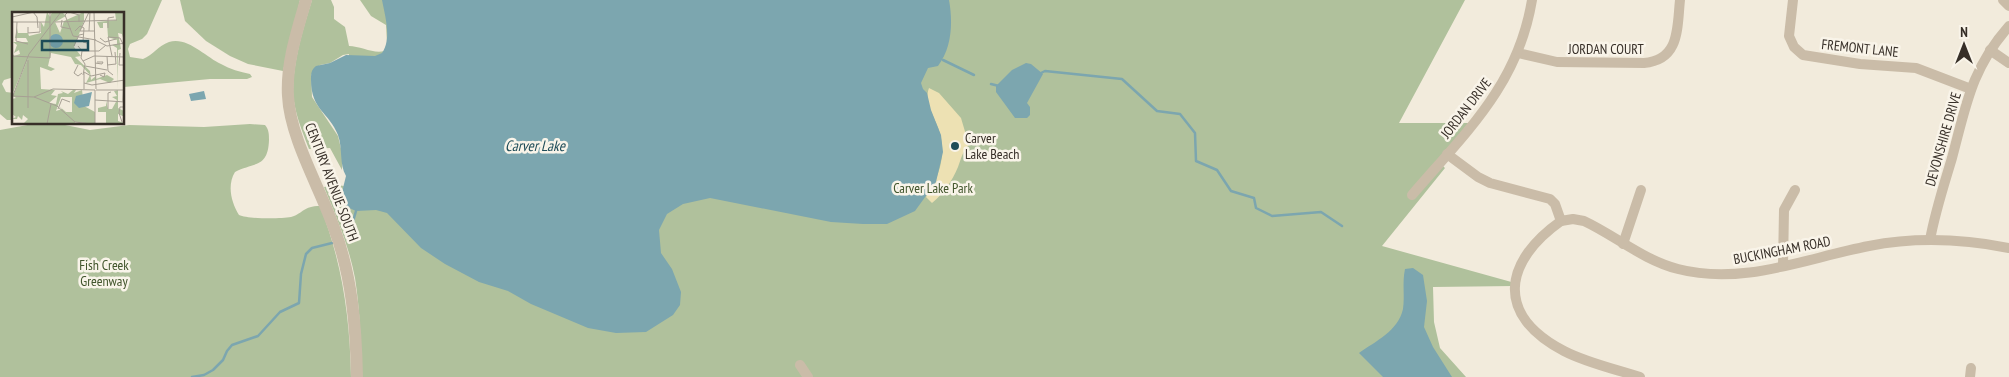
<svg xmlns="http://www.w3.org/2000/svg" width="2009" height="377" viewBox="0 0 2009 377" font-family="'PT Sans Narrow',sans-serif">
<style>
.green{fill:#b0c19c}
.sand{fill:#ede1b3}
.water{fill:#7ca6af}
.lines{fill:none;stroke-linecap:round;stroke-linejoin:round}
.stream{stroke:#7ca6af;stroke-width:2.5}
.minor{stroke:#cabca8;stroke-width:10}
.tertiary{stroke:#cabca8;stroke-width:12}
.poi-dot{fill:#1e4c58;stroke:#f9f4e9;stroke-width:2}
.labels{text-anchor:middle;stroke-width:5;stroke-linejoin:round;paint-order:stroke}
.street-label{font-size:14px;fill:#372f28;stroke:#f9f4e9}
.poi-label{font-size:14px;fill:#372f28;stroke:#f9f4e9;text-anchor:start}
.park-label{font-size:14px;fill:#41552c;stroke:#f9f4e9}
.water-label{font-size:15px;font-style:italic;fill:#1e4c58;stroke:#f9f4e9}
.inset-road{fill:none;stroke:#a7a094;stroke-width:1}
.view{fill:#1e4c58;fill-opacity:0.15;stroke:#1e4c58;stroke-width:2.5}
.inset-edge{fill:none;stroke:#372f28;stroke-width:2.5}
</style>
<rect width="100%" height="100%" fill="#f2ebdc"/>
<g class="green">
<path d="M0,0H162L147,34L142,39L130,44L128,49L130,57L143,59C153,55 158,46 169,42C187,36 206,57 221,64C230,69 240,72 250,74L252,77L247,79H210L124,87V14H14V77L4,80L2,84L6,92L14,93V120H7L0,114Z"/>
<polygon points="180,0 300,0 283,71 248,64 230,56 206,41 185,21"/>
<path d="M312,0H331L334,7V19L345,27L349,46C360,46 374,54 384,51L387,43L386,25L371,16L360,0H1465L1399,123H1473L1440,163L1445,168L1382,246L1515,283L1514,286L1433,287L1434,322L1440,348L1466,377H362C361,344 360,310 355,278C349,246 336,216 324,187L337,185L344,186L341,193L347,207L349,54L343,55L330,63L320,65L311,75L312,97L338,136L342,153V170L330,148L309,149C302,131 294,112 293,92C293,61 303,29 312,0Z"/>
<path d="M33,124H60L90,130L129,125L204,127L250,124L265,125C269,130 269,134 269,140C268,169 253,162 235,172C227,185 231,202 239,215C248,219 280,219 291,217C304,213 303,206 320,206C342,262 350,317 351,377H0V130Z"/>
</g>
<path class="sand" d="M929,88L939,93L961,118L969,145C963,150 961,159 958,167C952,181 944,193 932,203L926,197C939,178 946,156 940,134C937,120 923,103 929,88Z"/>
<g class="water">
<path d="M382,0H949C953,22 952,48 938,66L928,68L921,83L923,89L927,93L931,110L941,135L943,152L936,182L915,211L887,224H863L831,222L710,198L683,204L667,214L659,230L661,253L672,269L681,292L680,305L673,315L646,332L616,333L588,328L531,304L508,291L479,282L445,264L421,248L387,213L376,210L356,211L347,207L341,196L346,176C339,164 343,149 338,135C329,112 311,110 311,80C311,74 311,70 316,66L330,63L346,55L375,56L382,53C392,39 385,16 382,0Z"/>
<polygon points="1026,63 1031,64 1043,74 1027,103 1030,107 1030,115 1027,118 1015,118 996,92 996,86 1012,70"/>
<polygon points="204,91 206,99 191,101 189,94"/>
<path d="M1413,268L1423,275L1427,301L1424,327L1433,347L1452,377H1383L1359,353C1376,341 1398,331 1403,309C1405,296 1402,283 1405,269Z"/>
</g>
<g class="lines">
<g class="stream">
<polyline points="943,60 974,75"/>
<polyline points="1039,74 1045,71 1122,79 1157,111 1180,114 1195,133 1196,161 1217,170 1231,191 1254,198 1256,208 1272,216 1321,212 1342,226"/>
<polyline points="991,84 999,86"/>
<polyline points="348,239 356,211"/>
<polyline points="192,377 204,375 213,370 223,360 227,351 232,345 258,336 280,312 299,303 301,274 306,254 312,248 332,243"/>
</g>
<g class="minor">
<polyline points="1793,0 1789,36 1794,47 1803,55 1860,64 1916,68 1971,89"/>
<polyline points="2003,0 2009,6"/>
<polyline points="1990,50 2009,63"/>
<path d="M1518,53L1557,62L1644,63C1680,60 1677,28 1680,0"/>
<path d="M1447,154L1478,177L1490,183L1550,199L1555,204L1561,221L1573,219L1584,221C1616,236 1643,260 1678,269C1743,286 1806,258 1869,246C1915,237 1963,239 2009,248"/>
<path d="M1412,195C1466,132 1518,85 1532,0"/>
<path d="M1561,221C1503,262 1495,315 1564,351C1587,363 1615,369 1640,377"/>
<path d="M1930,240C1935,212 1944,185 1952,158C1966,106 1971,69 2009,26"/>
<polyline points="1623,244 1641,190"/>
<polyline points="1783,266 1784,210 1795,190"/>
<polyline points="800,365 808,377"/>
<polyline points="1970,377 1971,368"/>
</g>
<path class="tertiary" d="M306,0C297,31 286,64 288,96C290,138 320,188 334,228C352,276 356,326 357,377"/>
</g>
<circle class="poi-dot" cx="955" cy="146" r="5"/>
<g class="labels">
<g class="street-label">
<text transform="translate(1860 48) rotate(6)" y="5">FREMONT LANE</text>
<text x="1606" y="54">JORDAN COURT</text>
<text transform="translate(1466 108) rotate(-52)" y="5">JORDAN DRIVE</text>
<text transform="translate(1943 139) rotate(-74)" y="5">DEVONSHIRE DRIVE</text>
<text transform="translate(332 182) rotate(69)" y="5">CENTURY AVENUE SOUTH</text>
<text transform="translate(1782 250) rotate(-11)" y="5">BUCKINGHAM ROAD</text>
</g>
<g class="poi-label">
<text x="965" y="143">Carver<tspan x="965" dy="16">Lake Beach</tspan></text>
</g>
<g class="park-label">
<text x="933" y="193">Carver Lake Park</text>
<text x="104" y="270">Fish Creek<tspan x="104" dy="16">Greenway</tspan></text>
</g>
<g class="water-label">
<text x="535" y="151">Carver Lake</text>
</g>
</g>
<g transform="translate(12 12)">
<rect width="112" height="112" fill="#f2ebdc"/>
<path d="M35,0L38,5L40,0H50L54,4L43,10L48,21L52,9L72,0V9L62,35L69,44L63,45L78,59L79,68L84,64V67L95,63L102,67L98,71L88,67L74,71L78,63L69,53L63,52L59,45L39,41L36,54L43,57L39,59L28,55L29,77L43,78L39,83L45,84L37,91L44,92L46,82L51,81L49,79L56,82L61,78H64L62,81L70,78L72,94L83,100V112L63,110V112H15L12,111L16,107L11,103L10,108L6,104L5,107H0L4,105L0,102V87L4,86L1,84L18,41L0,83V40L2,44L8,42L7,38L2,41L5,33L1,30H16L14,26H3L5,16L6,21H16L17,24L29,21V10L32,15ZM49,85H60V100H54L47,94L50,97L44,99ZM103,0L112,1V29L110,22L106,21L109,37L106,38V77L105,36L100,33L105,32V28L96,25L95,11H91V16H88L85,10L104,8ZM106,78V96L112,99L113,105L106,102V109L112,111V106V112H94V100H86V96L94,94V89L96,97H100L105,88L100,85L105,84L102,79Z" fill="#b0c19c" fill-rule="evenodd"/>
<path d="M37 29a7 7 0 1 1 14 0a7 7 0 1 1-14 0ZM80,80L77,94L67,96L62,91L64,84Z" fill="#7ca6af"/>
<path class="inset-road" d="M21,0L25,5L26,16M56,0L53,3L61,24L84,28M57,0L67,3V10M77,0L68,19H83M82,0L84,77M0,5L22,0M50,8L49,15L59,17M0,10H38M5,10L4,29L16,32M43,10L105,8M16,15V21L28,20V10M96,16V6L102,5M63,19L68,14L72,16L71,30L75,31M77,19L78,0M88,26L93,30L104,27M83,28L95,34L113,31M62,34L67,23L72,22M66,34L70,39H87L94,33M70,39L69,46L73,52L71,63M108,41L107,53H113M0,44L38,46V0M95,44L96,59L101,63M100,44L96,25L108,26L112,34M16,48V96M71,49L82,44L113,45M83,51L90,52L91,50H85M66,53L62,61L66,64L70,61M95,53L104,52L103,40M73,54L95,58M72,71L80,73L113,68M72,77V60L79,64L93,61L92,65L88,63M83,78V112M84,78H113M0,84L22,85L41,77L83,78M22,85L45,94L63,110L80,112M0,86L17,42L49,0M83,88L113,90M111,89L112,68M46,97L50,87L58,90M96,97V81L99,80M110,110L107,101L108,95H113M35,112L39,92"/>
<path class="view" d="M30,29H76V38H30Z"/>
<rect width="112" height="112" class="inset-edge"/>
</g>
<g transform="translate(1964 45)" stroke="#f9f4e9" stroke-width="4" paint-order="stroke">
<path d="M0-4L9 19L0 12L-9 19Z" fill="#372f28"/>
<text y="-8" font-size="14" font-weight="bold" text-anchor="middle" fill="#372f28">N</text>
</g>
</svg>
